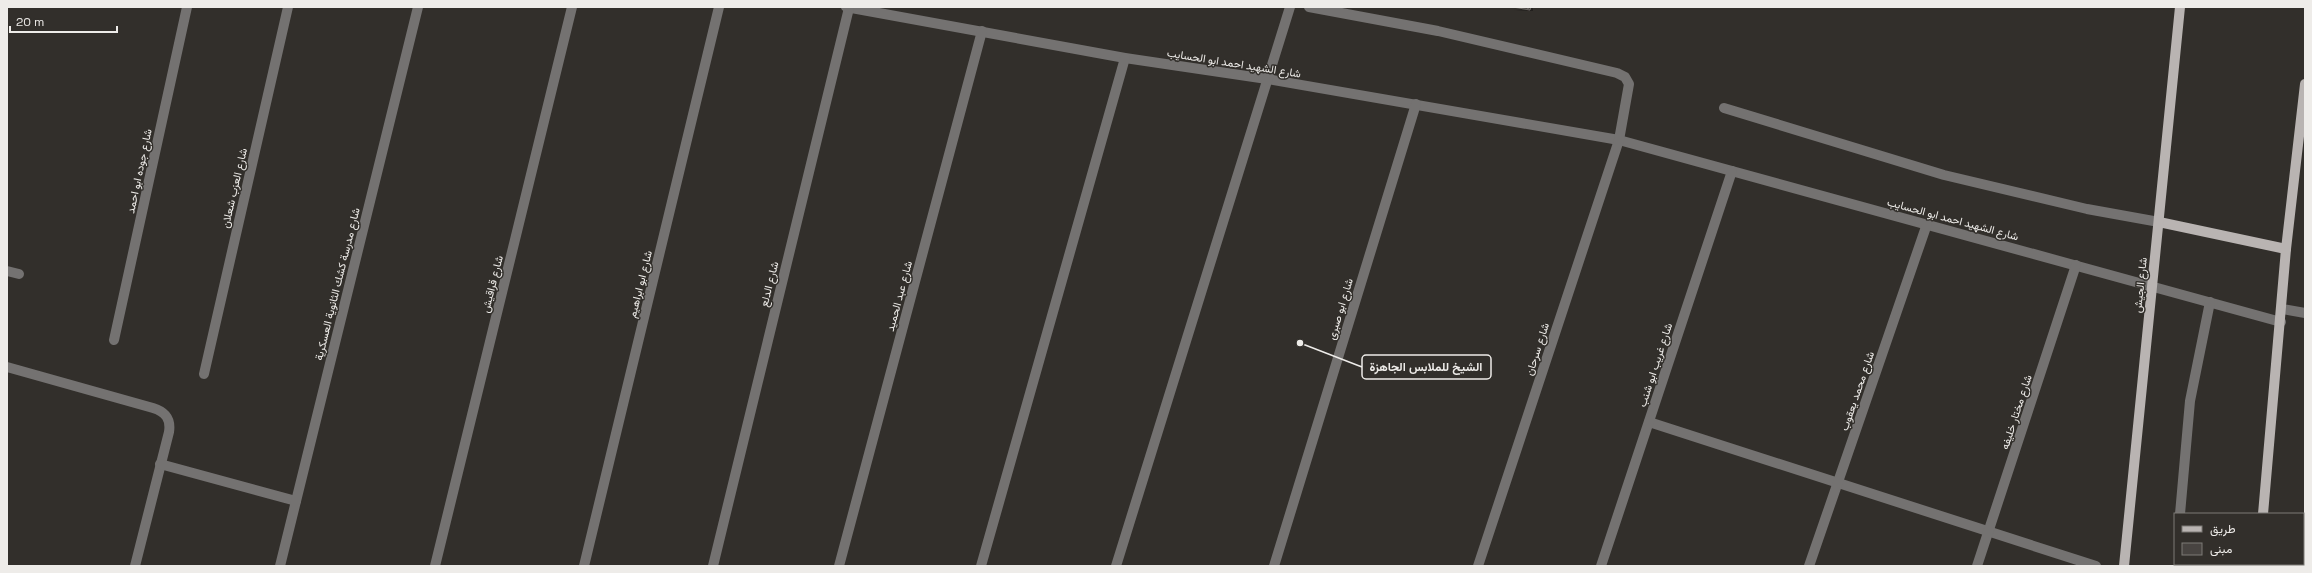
<svg xmlns="http://www.w3.org/2000/svg" width="2312" height="573" viewBox="0 0 2312 573" font-family="'Space Grotesk',Vazirmatn,sans-serif">
<style>
.building{fill:url(#building-cross-hatch);stroke:#696662;filter:url(#shadow)}
.lines{fill:none;stroke-linecap:round;stroke-linejoin:round}
.minor{stroke:#747271;stroke-width:10}
.major{stroke:#b9b4b2;stroke-width:10}
.labels{text-anchor:middle;stroke-width:3;stroke-linejoin:round;paint-order:stroke}
.street-label{font-size:11px;fill:#eeece9;stroke:#322f2b}
.leader{fill:none;stroke:#eeece9;stroke-width:1.5}
.callout-dot{fill:#eeece9;stroke:#322f2b;stroke-width:1.5}
.callout{fill:#322f2b;stroke:#eeece9;stroke-width:1.5}
.callout-label{font-size:12px;text-anchor:middle;font-weight:bold;fill:#eeece9}
</style>
<defs>
<pattern id="building-cross-hatch" width="8" height="8" patternUnits="userSpaceOnUse"><rect width="8" height="8" fill="#484441"/><path d="M0 0l8 8M0 8l8-8" fill="none" stroke="#635f5c"/></pattern>
<filter id="shadow"><feDropShadow dx="4.5" dy="2.5" stdDeviation="2" flood-color="#0009"/></filter>
</defs>
<rect width="100%" height="100%" fill="#322f2b"/>
<polygon class="building" points="1513,7 1531,7 1530,10"/>
<g class="lines">
<g class="minor">
<polyline points="846,7 1125,58 1267,79 1619,140 2281,322"/>
<polyline points="1309,7 1438,31 1617,73 1625,77 1629,84 1619,140 1478,566"/>
<polyline points="1724,108 1944,175 2087,209 2159,222"/>
<polyline points="7,271 19,274"/>
<polyline points="2282,309 2305,313"/>
<polyline points="114,340 187,7"/>
<path d="M7,367L153,408C166,412 171,419 169,432L135,566"/>
<polyline points="204,374 288,7"/>
<polyline points="1649,422 2096,566"/>
<polyline points="160,464 296,501"/>
<polyline points="2180,514 2190,401 2210,302"/>
<polyline points="280,566 418,7"/>
<polyline points="435,566 572,7"/>
<polyline points="584,566 719,7"/>
<polyline points="713,566 849,8"/>
<polyline points="839,566 982,31"/>
<polyline points="981,566 1125,58"/>
<polyline points="1116,566 1290,7"/>
<polyline points="1274,566 1416,104"/>
<polyline points="1601,566 1732,171"/>
<polyline points="1809,566 1927,224"/>
<polyline points="1977,566 2076,265"/>
</g>
<g class="major">
<polyline points="2159,222 2286,249"/>
<polyline points="2263,514 2286,249 2305,84"/>
<polyline points="2124,566 2180,7"/>
<polyline points="2258,566 2258,564"/>
</g>
</g>
<g class="labels">
<g class="street-label">
<text transform="translate(1234 63) rotate(9)" y="4">شارع الشهيد احمد ابو الحسايب</text>
<text transform="translate(139 171) rotate(-78)" y="4">شارع جوده ابو احمد</text>
<text transform="translate(234 188) rotate(-77)" y="4">شارع العزب شعلان</text>
<text transform="translate(1953 219) rotate(15)" y="4">شارع الشهيد احمد ابو الحسايب</text>
<text transform="translate(337 284) rotate(-76)" y="4">شارع مدرسة كشك الثانوية العسكرية</text>
<text transform="translate(492 284) rotate(-76)" y="4">شارع قراقيش</text>
<text transform="translate(640 284) rotate(-76)" y="4">شارع ابو ابراهيم</text>
<text transform="translate(769 284) rotate(-76)" y="4">شارع الدلع</text>
<text transform="translate(2140 285) rotate(-84)" y="4">شارع الجيش</text>
<text transform="translate(899 296) rotate(-75)" y="4">شارع عبد الحميد</text>
<text transform="translate(1340 309) rotate(-73)" y="4">شارع ابو صبرى</text>
<text transform="translate(1537 349) rotate(-72)" y="4">شارع سرحان</text>
<text transform="translate(1655 365) rotate(-72)" y="4">شارع غريب ابو شنب</text>
<text transform="translate(1857 391) rotate(-71)" y="4">شارع محمد يعقوب</text>
<text transform="translate(2016 412) rotate(-72)" y="4">شارع مختار خليفه</text>
</g>
</g>
<path class="leader" d="M1300 343L1362 367"/>
<circle class="callout-dot" cx="1300" cy="343" r="4"/>
<rect class="callout" x="1362" y="355" width="129" height="24" rx="4"/>
<g class="callout-label">
<text x="1426" y="371">الشيخ للملابس الجاهزة</text>
</g>
<rect width="2312" height="573" fill="none" stroke="#eeece9" stroke-width="16"/>
<rect x="2174" y="513" width="130" height="52" fill="#322f2b" stroke="#7d7b77"/>
<rect x="2182" y="526" width="20" height="6" fill="#b9b4b2" stroke="#7d7b77"/>
<text x="2210" y="533" font-size="12" fill="#eeece9">طريق</text>
<rect x="2182" y="543" width="20" height="12" fill="#484441" stroke="#7d7b77"/>
<text x="2210" y="553" font-size="12" fill="#eeece9">مبنى</text>
<path d="M10 26v6h107v-6" fill="none" stroke="#eeece9" stroke-width="2"/>
<text x="16" y="26" font-size="12" fill="#eeece9" stroke="#322f2b" stroke-width="3" paint-order="stroke">20 m</text>
</svg>
